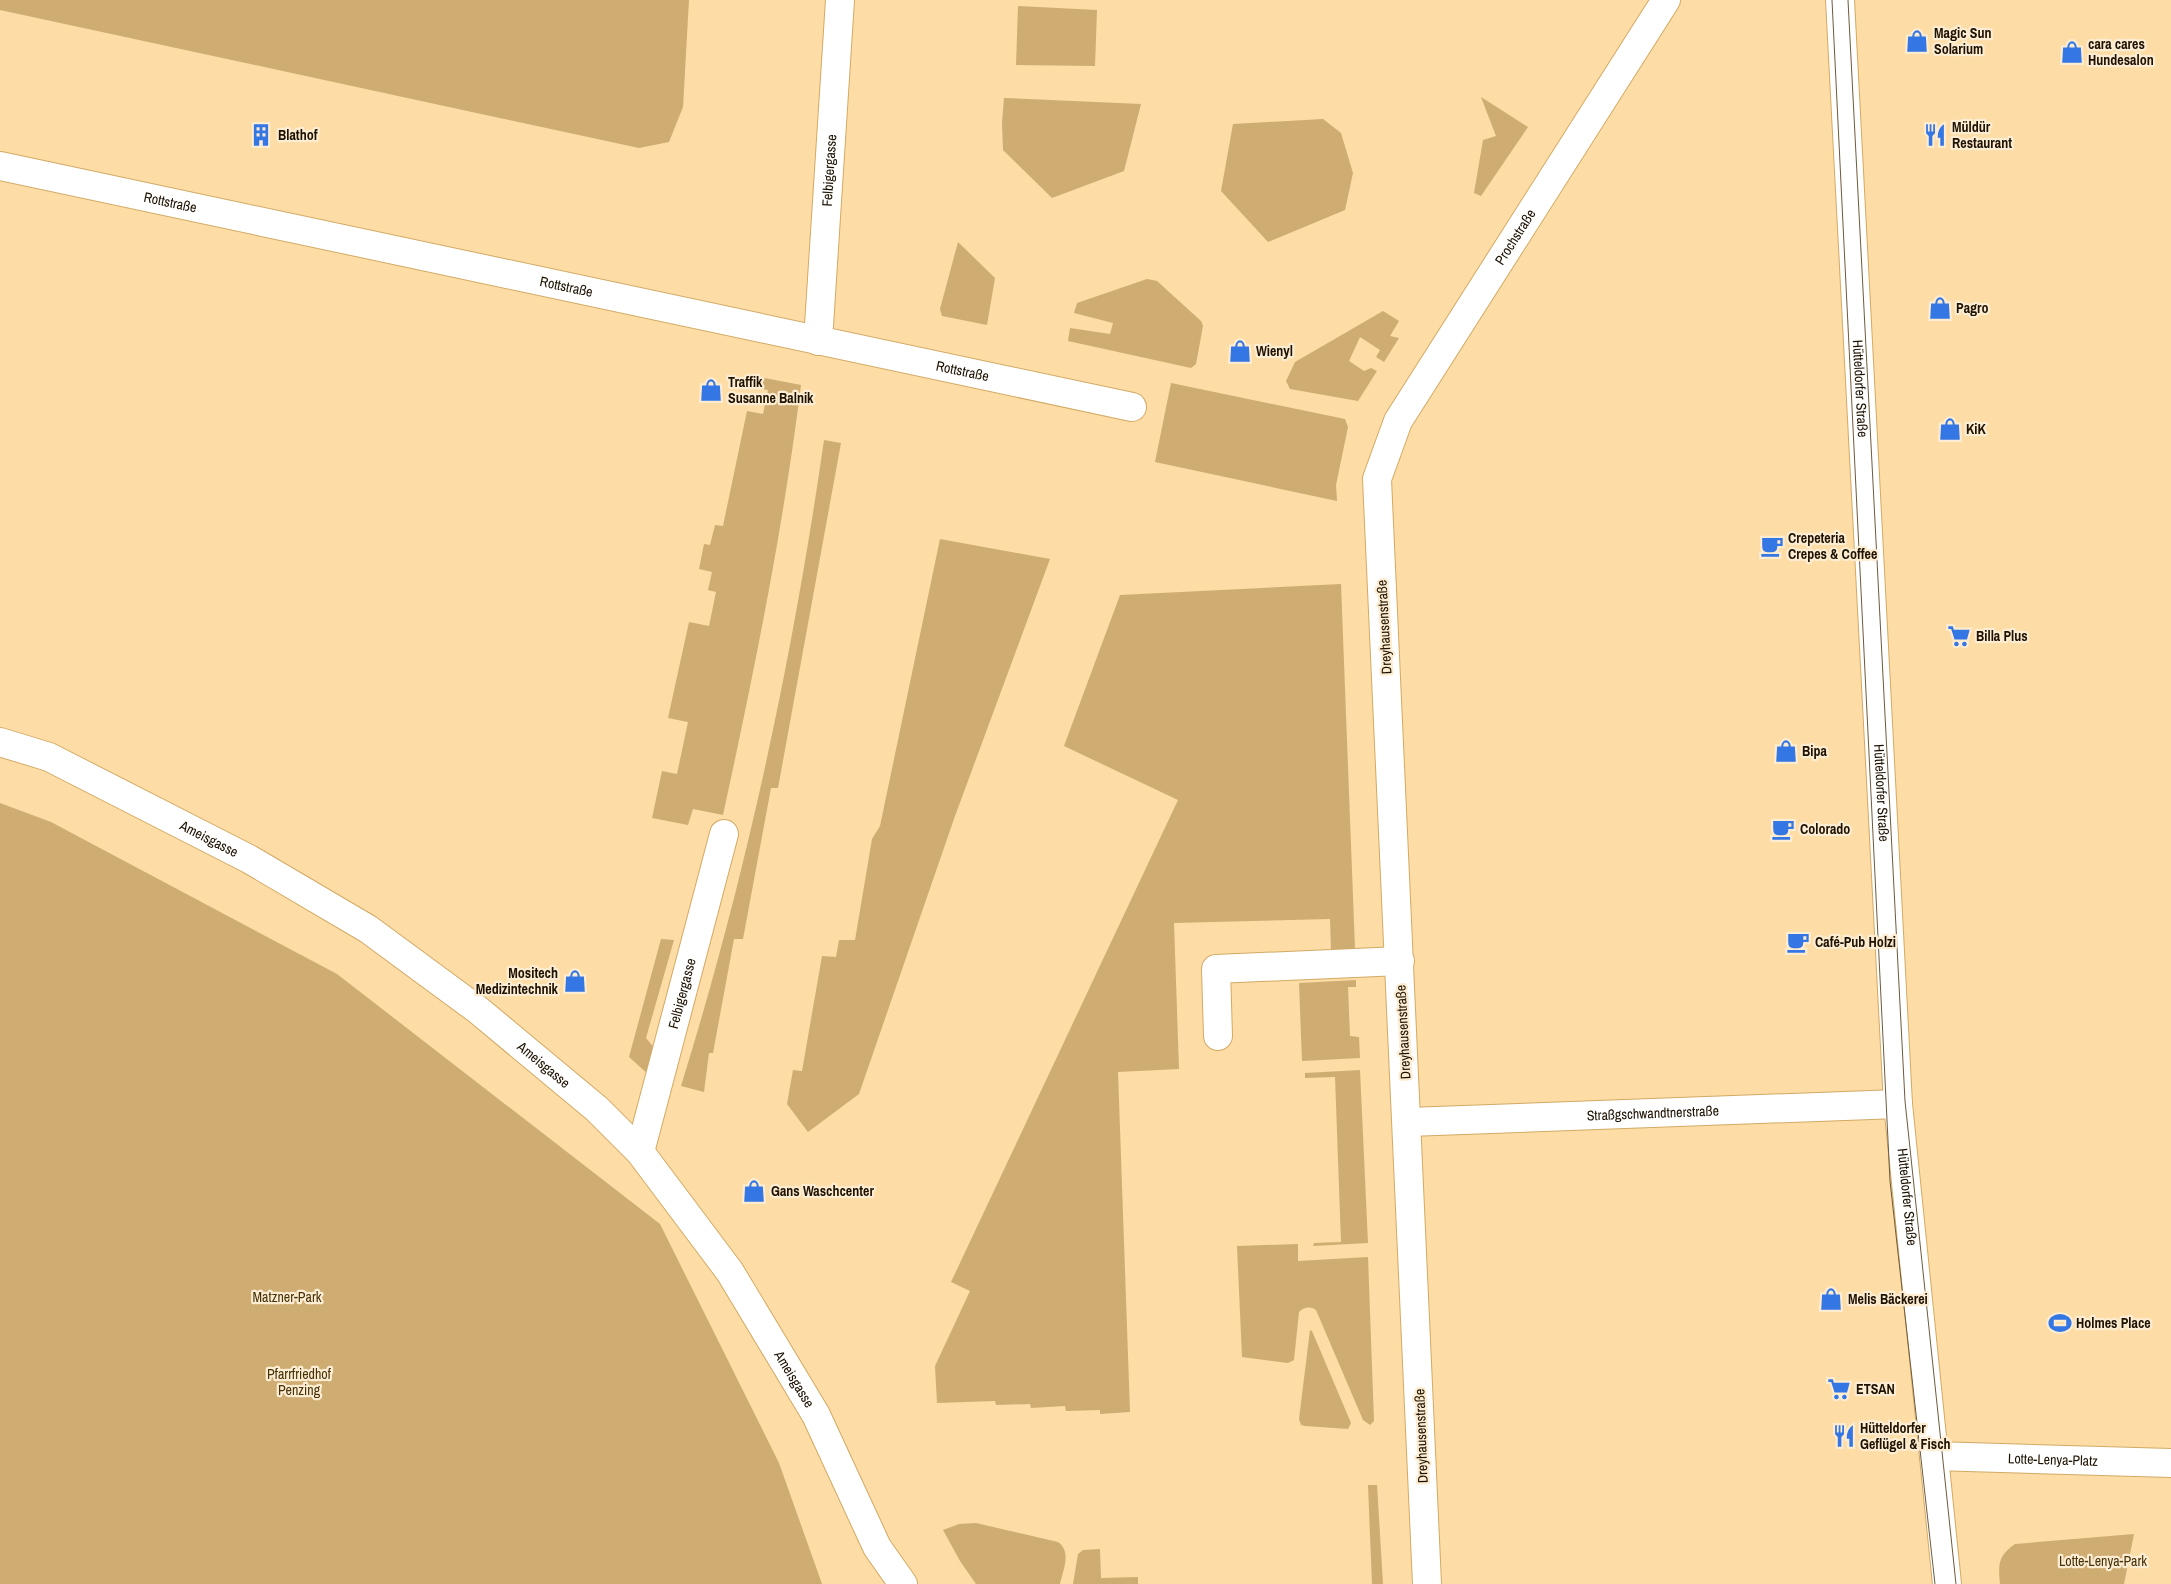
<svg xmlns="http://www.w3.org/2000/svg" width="2171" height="1584" viewBox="0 0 2171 1584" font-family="'Archivo Narrow',sans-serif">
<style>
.green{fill:#ceac72}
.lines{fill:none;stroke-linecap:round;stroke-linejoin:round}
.minor-casing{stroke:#d2aa65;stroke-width:30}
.major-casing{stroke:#d2aa65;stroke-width:30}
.minor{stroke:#fff;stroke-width:28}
.major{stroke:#fff;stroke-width:28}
.tram{stroke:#6e5a3c;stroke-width:1}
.labels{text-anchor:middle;stroke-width:4.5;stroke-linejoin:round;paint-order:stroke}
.poi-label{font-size:14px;font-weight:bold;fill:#1d1100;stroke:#fcecd1;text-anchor:start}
.street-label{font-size:14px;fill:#1d1100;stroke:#fcecd1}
.park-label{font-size:14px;fill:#453008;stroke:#fcecd1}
</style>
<rect width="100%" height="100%" fill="#fddca5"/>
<g class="green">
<polygon points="0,0 689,0 683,107 669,142 639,148 0,10"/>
<polygon points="1018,6 1097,10 1095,66 1016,65"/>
<polygon points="1481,97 1528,127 1481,196 1474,193 1483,140 1496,136"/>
<polygon points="1004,98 1141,104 1124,171 1052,198 1003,150 1002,123"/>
<polygon points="1323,119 1341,133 1353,173 1345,210 1268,242 1221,191 1233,124"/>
<polygon points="958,242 995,278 987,325 942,316 940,309"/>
<polygon points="1147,279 1157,281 1201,321 1203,326 1196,364 1191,368 1068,341 1070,328 1110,334 1113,323 1074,313 1077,303"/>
<polygon points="1383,311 1399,321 1390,336 1399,338 1384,362 1376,357 1380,350 1360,337 1349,361 1364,371 1371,368 1377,371 1358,401 1290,389 1286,381 1295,362"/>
<path d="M754,376L801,385C783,530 754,672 723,815L693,809L688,825L652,818L662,771L677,774L688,722L668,718L689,622L709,626L716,592L708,590L712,572L699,569L704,544L710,545L715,525L723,526L747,411L763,414L768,390L752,387Z"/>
<polygon points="1171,383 1345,419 1348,427 1336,485 1337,501 1155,462"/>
<path d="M824,440L841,443L778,788H771L743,939H734L713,1053H709L704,1092L681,1086C746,877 793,657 824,440Z"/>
<polygon points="940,539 1050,559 955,816 859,1094 808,1132 787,1104 793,1070 802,1071 822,956 836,957 839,940 855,940 872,839 880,826"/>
<polygon points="1341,584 1355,949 1331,950 1330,919 1174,923 1179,1069 1118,1072 1130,1412 1100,1414 1100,1410 1066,1411 1065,1406 1031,1408 1030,1404 996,1405 995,1401 937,1403 935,1366 970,1291 951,1282 1178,800 1064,746 1120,595"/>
<polygon points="0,803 51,822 337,974 660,1224 779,1463 822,1584 0,1584"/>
<polygon points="661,939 674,940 646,1038 656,1050 649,1075 629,1057"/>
<polygon points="1356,980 1356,987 1348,987 1350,1036 1359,1037 1360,1058 1302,1061 1299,983"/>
<polygon points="1360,1070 1368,1243 1313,1246 1314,1243 1341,1242 1335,1077 1305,1078 1305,1073"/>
<path d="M1298,1244V1261L1368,1257L1374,1421L1370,1425L1363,1420L1316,1310C1310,1306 1304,1307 1299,1312L1294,1360L1288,1363L1242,1357L1237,1246Z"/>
<polygon points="1310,1330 1312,1331 1351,1423 1348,1429 1305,1426 1301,1425 1299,1419"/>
<polygon points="1368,1485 1377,1485 1383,1584 1372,1584"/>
<path d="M976,1523L1058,1542C1072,1552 1063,1570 1060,1584H976L960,1561L943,1530L959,1524Z"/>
<path d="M2134,1534L2124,1584H2000C1998,1564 1998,1556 2015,1544Z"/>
<polygon points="1100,1549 1101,1578 1138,1577 1138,1584 1073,1584 1078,1554 1083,1550"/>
</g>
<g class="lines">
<defs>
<g id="minor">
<path id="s1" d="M0,166L1132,407"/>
<path id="s2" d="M818,341L840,0"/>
<polyline points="1218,1036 1216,969 1400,961"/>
<path id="s3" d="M1408,1122L1898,1104"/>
<path id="s4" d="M640,1152L724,834"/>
<path id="s5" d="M1934,1456L2171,1463"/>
<path id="s6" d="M1427,1584L1377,479L1398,421L1666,0"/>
</g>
<g id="major">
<path id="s7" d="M1840,0L1898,1104L1947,1584"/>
<path id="s8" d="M0,742L49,757L249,859L368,929L478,1010L597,1109L640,1152L730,1272L816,1415L877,1547L903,1584"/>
</g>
</defs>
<use href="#minor" class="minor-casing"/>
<use href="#major" class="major-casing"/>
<use href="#minor" class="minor"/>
<use href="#major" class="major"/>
<g class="tram">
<polyline points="1832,0 1890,1181 1935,1584"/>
<polyline points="1848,0 1905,1101 1956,1584"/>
</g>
</g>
<defs>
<symbol id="shop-bare" viewBox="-9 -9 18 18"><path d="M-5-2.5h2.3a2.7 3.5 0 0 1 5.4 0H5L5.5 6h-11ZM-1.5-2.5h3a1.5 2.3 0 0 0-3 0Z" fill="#3476e3" stroke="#fcecd1" stroke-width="2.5" paint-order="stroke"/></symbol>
<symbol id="building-bare" viewBox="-9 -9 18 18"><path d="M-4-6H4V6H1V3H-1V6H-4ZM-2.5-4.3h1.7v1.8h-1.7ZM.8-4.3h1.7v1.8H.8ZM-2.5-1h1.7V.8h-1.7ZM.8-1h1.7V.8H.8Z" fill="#3476e3" stroke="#fcecd1" stroke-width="2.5" paint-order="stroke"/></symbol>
<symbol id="restaurant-bare" viewBox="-9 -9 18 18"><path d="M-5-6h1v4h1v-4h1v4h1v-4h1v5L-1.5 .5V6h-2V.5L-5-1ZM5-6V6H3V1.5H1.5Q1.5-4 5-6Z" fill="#3476e3" stroke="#fcecd1" stroke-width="2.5" paint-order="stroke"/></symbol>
<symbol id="cafe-bare" viewBox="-9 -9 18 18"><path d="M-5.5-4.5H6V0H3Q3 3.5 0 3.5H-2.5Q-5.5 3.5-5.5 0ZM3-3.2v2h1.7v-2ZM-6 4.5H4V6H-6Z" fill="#3476e3" stroke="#fcecd1" stroke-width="2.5" paint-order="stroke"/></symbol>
<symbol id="supermarket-bare" viewBox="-9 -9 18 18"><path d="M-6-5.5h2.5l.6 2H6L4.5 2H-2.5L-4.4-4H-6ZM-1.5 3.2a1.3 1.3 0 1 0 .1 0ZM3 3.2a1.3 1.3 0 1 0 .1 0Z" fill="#3476e3" stroke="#fcecd1" stroke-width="2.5" paint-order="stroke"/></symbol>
<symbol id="stadium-bare" viewBox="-9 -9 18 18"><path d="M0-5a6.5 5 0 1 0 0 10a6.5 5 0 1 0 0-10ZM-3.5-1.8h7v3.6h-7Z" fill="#3476e3" stroke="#fcecd1" stroke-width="2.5" paint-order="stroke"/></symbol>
</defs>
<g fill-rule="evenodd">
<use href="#shop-bare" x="1901" y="25" width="32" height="32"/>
<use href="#shop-bare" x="2056" y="36" width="32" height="32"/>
<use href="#building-bare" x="245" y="119" width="32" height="32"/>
<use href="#restaurant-bare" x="1919" y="119" width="32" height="32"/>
<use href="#shop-bare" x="1924" y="292" width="32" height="32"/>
<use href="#shop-bare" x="1224" y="335" width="32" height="32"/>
<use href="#shop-bare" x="695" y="374" width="32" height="32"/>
<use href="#shop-bare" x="1934" y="413" width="32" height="32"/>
<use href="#cafe-bare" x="1756" y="530" width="32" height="32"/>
<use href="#supermarket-bare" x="1943" y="620" width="32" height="32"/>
<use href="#shop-bare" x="1770" y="735" width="32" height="32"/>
<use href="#cafe-bare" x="1767" y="813" width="32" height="32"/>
<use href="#cafe-bare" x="1782" y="926" width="32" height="32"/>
<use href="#shop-bare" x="559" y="965" width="32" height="32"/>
<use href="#shop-bare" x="738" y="1175" width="32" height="32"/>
<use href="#shop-bare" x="1815" y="1283" width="32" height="32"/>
<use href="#stadium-bare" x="2044" y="1307" width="32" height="32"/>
<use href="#supermarket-bare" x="1823" y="1373" width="32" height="32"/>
<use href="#restaurant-bare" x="1828" y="1420" width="32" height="32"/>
</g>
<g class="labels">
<g class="poi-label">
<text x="1934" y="38">Magic Sun<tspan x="1934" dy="16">Solarium</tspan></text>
<text x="2088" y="49">cara cares<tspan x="2088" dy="16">Hundesalon</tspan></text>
<text x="1952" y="132">Müldür<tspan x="1952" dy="16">Restaurant</tspan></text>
<text x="278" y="140">Blathof</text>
<text x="1956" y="313">Pagro</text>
<text x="1256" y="356">Wienyl</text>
<text x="728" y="387">Traffik<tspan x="728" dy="16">Susanne Balnik</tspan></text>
<text x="1966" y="434">KiK</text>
<text x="1788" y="543">Crepeteria<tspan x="1788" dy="16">Crepes &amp; Coffee</tspan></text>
<text x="1976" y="641">Billa Plus</text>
<text x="1802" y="756">Bipa</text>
<text x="1800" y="834">Colorado</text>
<text x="1815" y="947">Café-Pub Holzi</text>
<text x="558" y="978" text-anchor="end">Mositech<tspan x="558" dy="16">Medizintechnik</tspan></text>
<text x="771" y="1196">Gans Waschcenter</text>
<text x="1848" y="1304">Melis Bäckerei</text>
<text x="2076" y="1328">Holmes Place</text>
<text x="1856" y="1394">ETSAN</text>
<text x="1860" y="1433">Hütteldorfer<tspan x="1860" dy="16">Geflügel &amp; Fisch</tspan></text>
</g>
<g class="street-label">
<text dy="5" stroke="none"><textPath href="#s2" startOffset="171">Felbigergasse</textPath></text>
<text dy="5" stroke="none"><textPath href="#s1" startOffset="174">Rottstraße</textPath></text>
<text dy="5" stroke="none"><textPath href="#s6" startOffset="1386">Prochstraße</textPath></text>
<text dy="5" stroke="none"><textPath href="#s1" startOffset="579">Rottstraße</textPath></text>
<text dy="5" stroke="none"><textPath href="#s1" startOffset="984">Rottstraße</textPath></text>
<text dy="5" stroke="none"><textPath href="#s7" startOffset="389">Hütteldorfer Straße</textPath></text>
<text transform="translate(1384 627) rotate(-93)" y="5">Dreyhausenstraße</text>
<text dy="5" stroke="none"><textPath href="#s7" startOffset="794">Hütteldorfer Straße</textPath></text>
<text dy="5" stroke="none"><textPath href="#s8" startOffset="231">Ameisgasse</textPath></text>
<text dy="5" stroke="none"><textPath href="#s4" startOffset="164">Felbigergasse</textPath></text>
<text transform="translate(1403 1032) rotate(-93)" y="5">Dreyhausenstraße</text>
<text dy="5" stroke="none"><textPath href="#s8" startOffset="636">Ameisgasse</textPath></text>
<text dy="5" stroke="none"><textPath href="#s3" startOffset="245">Straßgschwandtnerstraße</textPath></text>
<text dy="5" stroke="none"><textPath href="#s7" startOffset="1199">Hütteldorfer Straße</textPath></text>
<text dy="5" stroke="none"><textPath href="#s8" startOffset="1041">Ameisgasse</textPath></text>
<text transform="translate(1421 1436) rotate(-92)" y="5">Dreyhausenstraße</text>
<text dy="5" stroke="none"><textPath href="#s5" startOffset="119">Lotte-Lenya-Platz</textPath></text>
</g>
<g class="park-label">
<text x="287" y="1302">Matzner-Park</text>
<text x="299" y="1379">Pfarrfriedhof<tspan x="299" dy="16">Penzing</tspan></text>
<text x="2103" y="1566">Lotte-Lenya-Park</text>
</g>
</g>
</svg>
